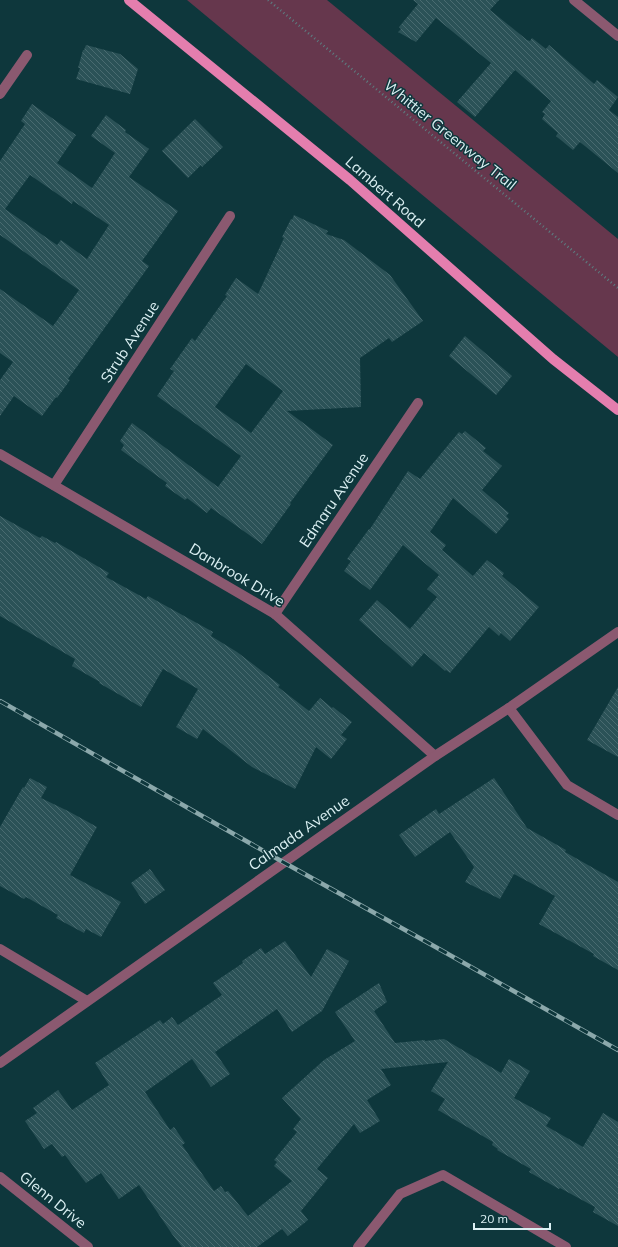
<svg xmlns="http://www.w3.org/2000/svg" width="618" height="1247" viewBox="0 0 618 1247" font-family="Mulish,sans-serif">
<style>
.park{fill:#66374d}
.building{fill:url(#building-back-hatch);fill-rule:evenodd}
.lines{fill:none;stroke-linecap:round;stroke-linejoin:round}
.path{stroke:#5c7e82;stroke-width:2.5;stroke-dasharray:1 3;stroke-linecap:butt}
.minor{stroke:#8b5970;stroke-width:10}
.major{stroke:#e47eae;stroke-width:10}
.rail-casing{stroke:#8ba8ab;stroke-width:4.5}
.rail{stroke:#0e373c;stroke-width:3;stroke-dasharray:9;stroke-linecap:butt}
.labels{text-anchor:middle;stroke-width:3;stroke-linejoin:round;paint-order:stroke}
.street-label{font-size:15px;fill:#dbf0f3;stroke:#0e373c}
</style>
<defs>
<pattern id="building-back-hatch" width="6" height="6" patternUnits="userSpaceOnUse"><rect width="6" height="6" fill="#2b5257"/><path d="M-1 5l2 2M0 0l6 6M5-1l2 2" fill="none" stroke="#496b70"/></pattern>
</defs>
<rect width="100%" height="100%" fill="#0e373c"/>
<polygon class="park" points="187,0 327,0 618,239 618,357"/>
<g class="building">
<polygon points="413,0 499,0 490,10 527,40 530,41 532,38 546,49 549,45 594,84 597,80 618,97 609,110 618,117 618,173 580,142 573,150 556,136 558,133 542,119 545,114 542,112 551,101 515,70 475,117 457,102 491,63 436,18 416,42 398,32 401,29 399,27 418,4"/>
<polygon points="86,45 120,54 138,69 130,94 76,79 80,68 78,68 83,50 84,50"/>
<path d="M32,104L76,135L57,163L92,188L115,153L91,136L106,115L126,130L125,132L149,149L129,177L178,211L142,261L149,266L68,379L70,380L57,398L56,397L42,416L14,396L0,416V380L13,362L0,353V289L53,326L79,290L0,235V161L25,124L21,121ZM30,175L72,204L73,201L109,225L87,259L61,240L57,245L5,209Z"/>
<polygon points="195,119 223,147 202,167 201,165 188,178 162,151"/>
<path d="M294,215L328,231L326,234L344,240L390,275L423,321L392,342L389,338L360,358L361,407L287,411L333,445L290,503L291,504L262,544L211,508L207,513L187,498L185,500L165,486L167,483L121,450L124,445L120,441L132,423L218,487L241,456L157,396L174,371L170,369L192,338L195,341L227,296L225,295L236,278L258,294L284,238L282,237L291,219L292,220ZM246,364L283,391L251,433L215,407Z"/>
<polygon points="465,336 512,376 496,395 449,356"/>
<polygon points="465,431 486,448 483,451 502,466 482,490 509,513 506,516 509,519 496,534 453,498 430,532 446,545 442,550 473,576 487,560 504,573 502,576 539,607 510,641 501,633 499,636 489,627 450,673 446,670 445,671 424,653 412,667 359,620 377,600 410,629 437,597 427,589 439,575 403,545 370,590 344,571 351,561 347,559 369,529 370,529 408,471 420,479 459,432 462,434"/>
<polygon points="0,516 40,538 42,536 55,543 56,542 109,573 106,577 146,599 148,596 213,632 211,636 237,652 280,685 278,687 309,711 320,698 332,708 333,707 352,722 341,735 347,739 331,759 316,747 295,789 252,767 203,729 197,739 176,727 198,689 163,669 141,707 99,683 100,682 72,666 75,659 0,616"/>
<polygon points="618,687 618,757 587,740"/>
<polygon points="30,778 47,787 41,798 68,811 97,827 70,875 121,902 101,937 86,929 84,933 56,918 58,915 26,897 24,899 0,886 0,827 23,787 24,788"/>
<polygon points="494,778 527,828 566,850 565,852 618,882 618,970 593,956 594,954 539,924 555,896 514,874 500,899 465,882 474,867 450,832 415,857 399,835 436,809 439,814"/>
<polygon points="150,869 165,890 145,904 131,883"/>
<polygon points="285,941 311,977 327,949 349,961 322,1011 292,1032 277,1009 215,1052 230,1074 211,1087 192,1059 145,1092 170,1130 174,1127 185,1143 182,1145 214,1191 221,1186 225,1192 228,1191 248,1216 292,1181 274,1166 277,1162 274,1160 297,1132 293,1129 301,1119 282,1098 324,1060 355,1041 335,1012 379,983 387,1002 374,1011 395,1043 425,1040 425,1041 444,1039 501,1073 509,1059 530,1071 514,1098 551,1118 546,1126 583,1147 603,1113 618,1122 618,1226 593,1212 595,1207 560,1188 559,1189 529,1172 531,1169 497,1150 498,1149 492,1145 493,1142 438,1110 445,1099 431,1091 448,1062 381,1069 391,1085 367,1100 380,1121 360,1133 354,1124 317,1169 328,1178 301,1211 308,1220 288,1236 282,1229 257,1247 182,1247 172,1234 139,1185 119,1199 101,1173 86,1183 65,1155 62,1157 52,1144 44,1149 25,1121 37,1113 33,1108 58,1090 72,1110 109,1085 95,1063 160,1020 163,1024 172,1017 178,1025 222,995 213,983 243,963 242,961 261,948 265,954"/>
</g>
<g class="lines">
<polyline class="path" points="268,0 618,288"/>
<g class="minor">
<polyline points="574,0 618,36"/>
<polyline points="0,94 27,55"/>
<polyline points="0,454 275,614 435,756"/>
<polyline points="54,485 230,216"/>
<polyline points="275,614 418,403"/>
<polyline points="509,708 567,785 618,815"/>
<polyline points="0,949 87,1001"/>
<polyline points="0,1063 435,756 509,708 618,632"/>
<polyline points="0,1177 88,1247"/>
<polyline points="358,1247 400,1194 443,1175 566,1247"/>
</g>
<polyline class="major" points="129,0 350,180 553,359 618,410"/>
<defs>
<polyline id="rail" points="0,701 283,862 432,945 618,1050"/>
</defs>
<use href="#rail" class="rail-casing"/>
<use href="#rail" class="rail"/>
</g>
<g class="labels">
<g class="street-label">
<text transform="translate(450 135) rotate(39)" y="5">Whittier Greenway Trail</text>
<text transform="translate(385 192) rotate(41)" y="5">Lambert Road</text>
<text transform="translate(130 342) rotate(-57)" y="5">Strub Avenue</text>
<text transform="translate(334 500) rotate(-56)" y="5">Edmaru Avenue</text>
<text transform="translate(237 575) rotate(31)" y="5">Danbrook Drive</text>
<text transform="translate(299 833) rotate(-35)" y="5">Calmada Avenue</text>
<text transform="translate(53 1200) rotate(39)" y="5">Glenn Drive</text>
</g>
</g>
<path d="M474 1223v6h76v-6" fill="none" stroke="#dbf0f3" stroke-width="2"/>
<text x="480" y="1223" font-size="12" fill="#dbf0f3" stroke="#0e373c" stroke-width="3" paint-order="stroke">20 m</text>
</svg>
